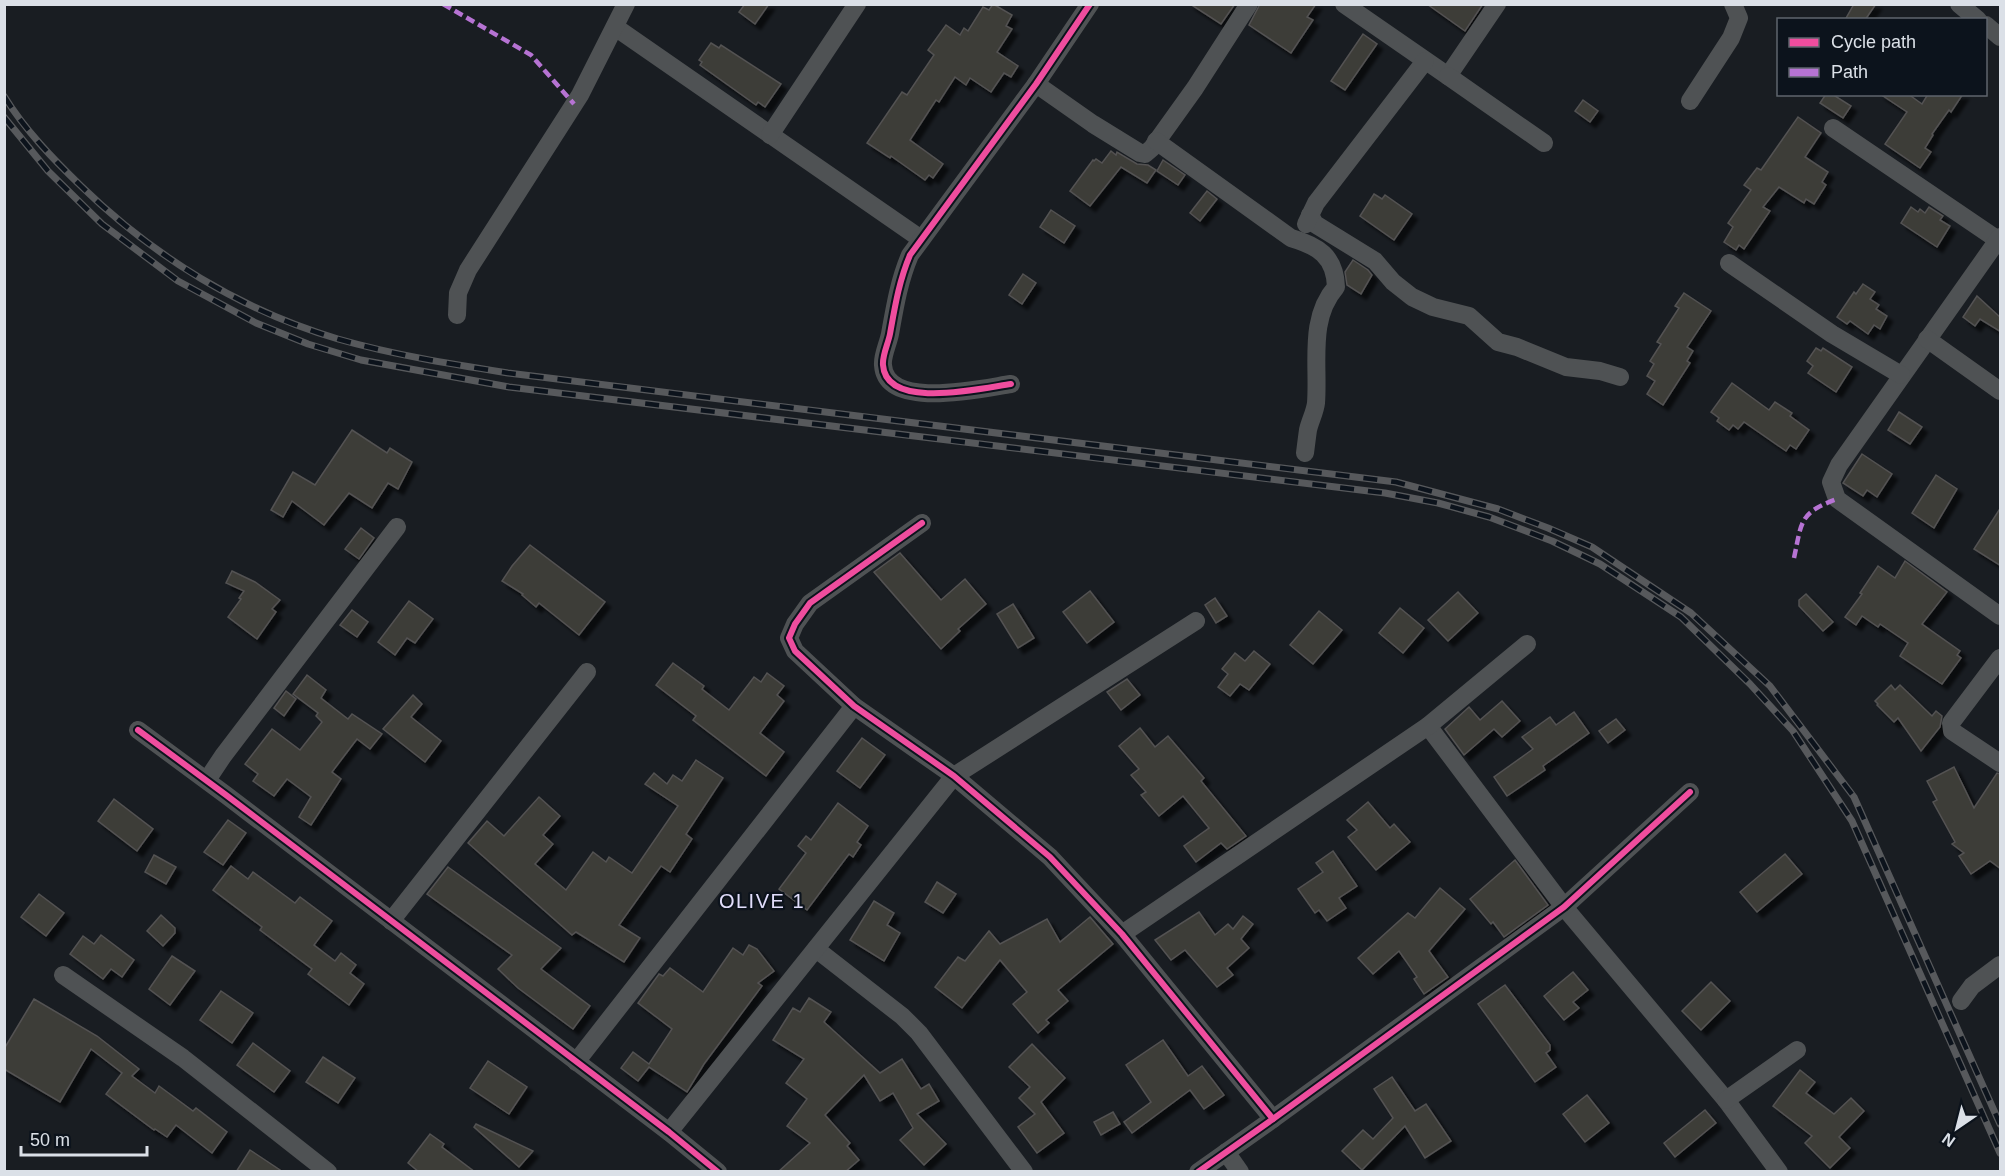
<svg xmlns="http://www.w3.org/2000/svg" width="2005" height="1176" viewBox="0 0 2005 1176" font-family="Arial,sans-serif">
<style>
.building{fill:#3e3c39;stroke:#535252;stroke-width:1.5;filter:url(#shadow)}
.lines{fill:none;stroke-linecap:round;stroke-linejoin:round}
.minor{stroke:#4f5254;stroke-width:18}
.rail-casing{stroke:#57595c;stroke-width:7}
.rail{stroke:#0c131c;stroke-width:4.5;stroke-dasharray:14;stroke-linecap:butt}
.quiet{stroke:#b673d3;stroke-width:4.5;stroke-dasharray:9 4.5;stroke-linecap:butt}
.cycleway-casing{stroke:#0c131c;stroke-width:10}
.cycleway{stroke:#ef4d9e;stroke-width:6}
.labels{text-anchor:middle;stroke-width:4.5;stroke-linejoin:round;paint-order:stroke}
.quarter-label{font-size:20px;letter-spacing:1.5px;fill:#e1ddfb;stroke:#0c131c}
</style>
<defs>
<filter id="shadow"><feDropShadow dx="5.5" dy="5.5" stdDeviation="1.5" flood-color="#0009"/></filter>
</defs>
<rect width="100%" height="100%" fill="#191d22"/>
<g class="building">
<polygon points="745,4 769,4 755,24 739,12"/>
<polygon points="993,4 1012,15 1006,26 1012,29 997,52 1018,66 1011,77 1004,73 991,92 970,78 966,85 955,77 939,102 936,100 910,140 943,164 933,178 929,175 925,180 891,156 890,158 867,143 902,92 907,95 934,55 928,50 946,25 960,35 964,28 968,31 983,7 989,10"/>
<polygon points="1190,4 1235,4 1221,24"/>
<polygon points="1260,4 1316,4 1307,17 1313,20 1291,53 1249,25"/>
<polygon points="1427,4 1483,4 1465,31"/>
<polygon points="1854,4 1876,4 1865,20 1845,20"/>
<polygon points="1363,34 1377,44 1345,90 1331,81"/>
<polygon points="711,43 719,48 721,45 781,84 765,107 758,102 756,105 700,65 702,62 699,60"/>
<polygon points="1826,94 1832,94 1851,106 1843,118 1820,103"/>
<polygon points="1880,94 1908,94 1922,104 1928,94 1963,94 1951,112 1949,110 1932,134 1933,135 1925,148 1931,152 1920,168 1885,144 1907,112"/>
<polygon points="1583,100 1598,111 1590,122 1575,111"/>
<polygon points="1798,117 1821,133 1805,157 1828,172 1822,182 1826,185 1814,204 1806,199 1804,203 1779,187 1763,207 1770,211 1744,249 1739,245 1736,250 1724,242 1733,227 1728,223 1751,190 1744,185 1757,168 1761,170"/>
<polygon points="1111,151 1116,155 1117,152 1137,164 1148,165 1156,170 1147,183 1121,167 1090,206 1070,191 1093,160 1094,161 1096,159 1102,163"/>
<polygon points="1163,160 1185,175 1178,185 1157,171"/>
<polygon points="1207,191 1217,199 1200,221 1190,213"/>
<polygon points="1374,194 1382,199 1385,195 1412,214 1394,240 1360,216"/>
<polygon points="1911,207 1918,212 1920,209 1925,213 1929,207 1943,216 1940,220 1950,226 1937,247 1901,223"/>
<polygon points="1051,210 1075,226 1064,243 1040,227"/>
<polygon points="1353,260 1368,270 1372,275 1361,294 1347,285 1345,272"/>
<polygon points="1023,274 1036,283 1022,304 1009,295"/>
<polygon points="1863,284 1875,292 1870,299 1879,305 1876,309 1887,316 1880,329 1874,325 1868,334 1850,321 1847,324 1837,317 1854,292 1856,294"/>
<polygon points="1684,293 1711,311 1687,347 1693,351 1687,361 1690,363 1663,405 1647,394 1655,381 1647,376 1654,364 1650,361 1661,344 1657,342 1679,308 1675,306"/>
<polygon points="1977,296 2001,318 2001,332 1980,319 1975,326 1963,317"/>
<polygon points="1816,348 1821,351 1823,348 1852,367 1836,392 1808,373 1813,366 1807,361"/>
<polygon points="1732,383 1769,410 1775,402 1792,413 1790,416 1809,430 1796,449 1790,445 1786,451 1744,422 1738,429 1733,425 1729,430 1717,421 1719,418 1711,412"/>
<polygon points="1899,412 1922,427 1910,444 1888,430"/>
<polygon points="352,430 387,453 390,448 412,462 398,489 388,483 372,508 349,493 324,525 292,501 283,517 271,510 293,472 315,485"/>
<polygon points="1862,454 1892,474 1877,497 1867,490 1863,496 1843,483"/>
<polygon points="1936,475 1957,489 1934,528 1912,513"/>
<polygon points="2001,507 2001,566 1974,549"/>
<polygon points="361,528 374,538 359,559 345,549"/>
<polygon points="530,545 605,602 579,635 539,603 536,607 522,595 523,594 502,581 512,566"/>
<polygon points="900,553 941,600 965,579 986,604 958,629 960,631 941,649 874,572"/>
<polygon points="1905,561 1947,592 1922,624 1960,651 1957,655 1961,658 1942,684 1900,656 1908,643 1880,624 1878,627 1862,616 1856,625 1845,617 1862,594 1860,593 1878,566 1895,578"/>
<polygon points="232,571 255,582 280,600 272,609 276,612 257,639 228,617 241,599 239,598 244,591 226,583"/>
<polygon points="1090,591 1114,622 1087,643 1063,612"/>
<polygon points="1458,592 1478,613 1448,641 1428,620"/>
<polygon points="1806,594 1833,622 1823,631 1799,606 1799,600"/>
<polygon points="1215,598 1227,616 1216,623 1205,605"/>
<polygon points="409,601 433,619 415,643 407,638 395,655 378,642"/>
<polygon points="1013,604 1034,638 1018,648 997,614"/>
<polygon points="1400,608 1424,628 1403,653 1379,633"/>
<polygon points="352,610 368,622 357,637 340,625"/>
<polygon points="1319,611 1342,630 1313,664 1290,645"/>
<polygon points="1254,651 1270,664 1249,690 1240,684 1230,696 1218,687 1228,674 1222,669 1235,653 1245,661"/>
<polygon points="673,663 704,686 702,689 729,710 754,677 761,682 767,673 784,686 777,695 784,701 760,733 784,752 766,776 693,720 696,716 656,685"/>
<polygon points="307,675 326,690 321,698 348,719 352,714 382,734 370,749 357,739 332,772 341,779 311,825 299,817 311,797 287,779 274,796 253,781 258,774 245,764 272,729 300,750 322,722 316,716 318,713 293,694"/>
<polygon points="1127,679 1140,695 1121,710 1107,692"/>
<polygon points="1891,685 1895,690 1900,685 1932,716 1936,711 1942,716 1940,727 1921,751 1898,718 1894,722 1877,705 1878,704 1875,701"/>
<polygon points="286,691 296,699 284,716 274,708"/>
<polygon points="413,695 422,704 411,717 441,741 425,762 383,729"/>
<polygon points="1502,701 1520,721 1502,737 1494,729 1464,755 1445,729 1469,707 1480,720"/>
<polygon points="1574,712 1589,733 1543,766 1545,770 1507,796 1494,777 1533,749 1522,737 1550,717 1556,725"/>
<polygon points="1616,719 1625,730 1608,743 1599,731"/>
<polygon points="1140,728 1155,747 1168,736 1204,778 1201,781 1246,836 1227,849 1221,843 1196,862 1184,846 1209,828 1183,796 1159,816 1141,795 1146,792 1131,775 1139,769 1119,746"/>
<polygon points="862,738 885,755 860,788 837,771"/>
<polygon points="696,760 723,778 686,834 692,839 670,872 661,866 619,925 640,938 624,962 576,932 572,935 468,843 487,821 504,836 539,797 560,816 543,835 553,844 535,864 566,890 593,852 606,862 609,857 632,873 678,806 645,784 654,773 667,784 673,775 682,781"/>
<polygon points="1954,767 1974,808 1997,773 2001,774 2001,869 1990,861 1971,874 1959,856 1964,853 1952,844 1955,842 1933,802 1937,800 1927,781"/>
<polygon points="114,799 153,829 137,851 98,821"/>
<polygon points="1368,802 1390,828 1394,824 1410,842 1376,870 1348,837 1357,830 1347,820"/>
<polygon points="838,803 868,826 857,842 861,845 853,857 849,854 807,910 779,889 806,853 798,846 806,836 811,840"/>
<polygon points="228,820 246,833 223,865 204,852"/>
<polygon points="1333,851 1357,886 1339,898 1346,908 1327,921 1319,910 1315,913 1298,889 1323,872 1316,863"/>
<polygon points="1785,854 1802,874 1757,912 1740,892"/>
<polygon points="154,855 176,867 166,884 145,872"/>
<polygon points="1515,860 1548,905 1504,937 1493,922 1491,924 1470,899"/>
<polygon points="231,866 248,879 253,872 295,903 300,897 332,921 314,945 335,961 341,953 356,965 350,973 364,984 349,1005 308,974 312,969 260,930 262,927 213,890"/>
<polygon points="448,867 561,948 541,969 590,1006 573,1029 518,988 498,969 512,955 427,894"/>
<polygon points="937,882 956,894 943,913 925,902"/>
<polygon points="1440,888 1465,909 1429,951 1448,977 1424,994 1414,979 1417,977 1399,951 1373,974 1358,958 1408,913 1415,918"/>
<polygon points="39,894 64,913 46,936 21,917"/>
<polygon points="874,901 894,913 887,925 900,933 884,961 850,940"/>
<polygon points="1199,912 1215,935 1228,924 1233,929 1243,916 1253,924 1241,939 1249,948 1227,968 1233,975 1217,987 1185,950 1171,960 1155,940"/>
<polygon points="161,915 175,928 175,933 163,946 147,931"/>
<polygon points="1090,917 1113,944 1058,990 1068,1001 1046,1020 1049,1023 1038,1033 1013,1004 1027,992 1000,960 962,1008 935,987 958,957 965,961 989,931 1000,944 1047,919 1060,942"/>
<polygon points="101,935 134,960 122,977 111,969 103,979 70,954 83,936 94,944"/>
<polygon points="749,945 757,949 774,971 758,983 762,986 704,1064 687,1092 649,1067 638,1081 621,1068 633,1052 649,1064 672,1029 638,1003 659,974 663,976 670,968 703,992 733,948 743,955"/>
<polygon points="172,956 195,971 170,1005 149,989"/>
<polygon points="1573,972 1588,990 1573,1002 1579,1008 1564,1020 1544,996"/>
<polygon points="1711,982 1730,1001 1701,1030 1682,1011"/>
<polygon points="1505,985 1550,1045 1550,1050 1546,1053 1556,1067 1535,1082 1478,1004"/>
<polygon points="221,991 253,1013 232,1043 200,1020"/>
<polygon points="809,998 831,1012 824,1022 880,1073 902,1059 921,1089 929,1084 939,1101 917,1114 946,1144 924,1165 900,1140 913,1128 893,1093 880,1101 864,1075 825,1115 850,1143 847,1146 859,1160 845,1172 778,1172 810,1143 787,1126 807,1099 786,1083 804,1059 773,1040 793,1008 800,1012"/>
<polygon points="34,999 97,1036 139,1069 132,1076 155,1093 159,1086 193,1111 196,1108 227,1132 212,1153 176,1125 167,1137 155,1129 154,1130 106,1094 122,1073 91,1049 60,1102 4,1069 4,1049"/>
<polygon points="1163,1040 1188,1076 1202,1066 1224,1095 1204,1109 1190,1090 1132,1133 1124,1122 1151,1102 1126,1065"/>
<polygon points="253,1043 290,1071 274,1092 237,1065"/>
<polygon points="1032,1044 1065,1078 1041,1102 1064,1133 1037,1153 1018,1127 1035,1114 1019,1098 1030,1087 1009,1067"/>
<polygon points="323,1057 355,1078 338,1103 306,1082"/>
<polygon points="488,1061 527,1087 509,1114 470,1088"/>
<polygon points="1800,1070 1815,1082 1806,1093 1834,1114 1851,1098 1864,1111 1839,1137 1850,1148 1830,1168 1805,1143 1812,1136 1773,1106"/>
<polygon points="1392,1077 1415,1111 1426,1104 1451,1141 1425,1158 1405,1126 1362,1170 1342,1151 1363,1130 1373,1139 1393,1118 1374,1089"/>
<polygon points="1587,1095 1609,1123 1585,1142 1563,1114"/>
<polygon points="1705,1110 1716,1123 1675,1157 1664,1143"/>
<polygon points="1113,1112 1120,1124 1101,1135 1094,1122"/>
<polygon points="476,1124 533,1151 519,1167 474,1127"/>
<polygon points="430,1134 444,1144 442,1147 475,1172 419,1172 408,1163"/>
<polygon points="250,1150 283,1172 236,1172"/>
</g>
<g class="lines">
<g class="minor">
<polyline points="1344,4 1448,76 1497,4"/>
<polyline points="1959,4 1978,20"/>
<polyline points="1986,25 2000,37"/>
<polyline points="615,27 921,239"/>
<polyline points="1448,76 1544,143"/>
<polyline points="1036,84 1093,124 1140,153 1145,154 1152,148 1195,88 1249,4"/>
<polyline points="1690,101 1731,38 1739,18 1733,4"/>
<polyline points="1833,128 1998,240"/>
<polyline points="770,135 857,4"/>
<path d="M1156,141L1291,238C1318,246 1335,256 1336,287C1308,319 1319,364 1316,403C1315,412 1310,421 1308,430C1307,437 1306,445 1305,453"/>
<polyline points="1310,215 1315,224 1375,261 1393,282 1412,297 1433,307 1469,316 1498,342 1517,347 1566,367 1600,371 1620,377"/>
<polyline points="1306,224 1316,203 1425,61"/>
<polyline points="2000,237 1839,465 1831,482 1837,499 2000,616"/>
<polyline points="1729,263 1832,334 1901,375"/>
<polyline points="457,315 458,293 468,270 580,95 626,4"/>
<polyline points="1927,339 2000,391"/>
<path d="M1011,384C983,388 886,411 883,365C882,356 888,344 890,334C895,306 899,281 910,255L1036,84L1090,4"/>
<polyline points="922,523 810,603 795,624 789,638 795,651 854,706 954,776 1050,857 1122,934 1273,1119"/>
<polyline points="2000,658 1951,723 1952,731 2000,763"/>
<polyline points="1428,726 1564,907 1726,1100 1779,1172"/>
<polyline points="138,730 226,795 669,1132 718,1172"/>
<polyline points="207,780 223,756 397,527"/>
<polyline points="391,921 587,672"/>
<polyline points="1122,934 1428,726 1527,644"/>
<polyline points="816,949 902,1016 919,1033 1024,1172"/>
<polyline points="63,975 183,1058 328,1172"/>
<polyline points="1961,1001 1972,986 2000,965"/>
<polyline points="576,1062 854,706"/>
<polyline points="1726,1100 1797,1050"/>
<polyline points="669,1132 954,776 1196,621"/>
<polyline points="1226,1152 1240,1172"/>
<polyline points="1198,1172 1273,1119 1564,907 1690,792"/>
</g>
<defs>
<g id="rail">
<path d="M4,96C25,130 53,159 81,186C153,256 242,311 338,339C394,355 451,364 508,373L1396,482L1498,509L1548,528L1592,547L1691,613L1770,686L1854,797L2000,1124"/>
<polyline points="4,117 48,171 102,224 178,281 256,323 308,344 361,360 509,387 1385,493 1438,503 1489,517 1552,541 1600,564 1681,617 1750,684 1793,731 1852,821 2000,1153"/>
</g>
</defs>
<use href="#rail" class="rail-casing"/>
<use href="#rail" class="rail"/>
<g class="quiet">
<polyline points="443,4 531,55 574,104"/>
<path d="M1794,558C1802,521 1799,513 1837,499"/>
</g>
<defs>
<g id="cycleway">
<path d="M1011,384C983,388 886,411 883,365C882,356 888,344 890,334C895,306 899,281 910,255L1036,84L1090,4"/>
<polyline points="922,523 810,603 795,624 789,638 795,651 854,706 954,776 1050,857 1122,934 1273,1119"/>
<polyline points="138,730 226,795 669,1132 718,1172"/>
<polyline points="1198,1172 1273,1119 1564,907 1690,792"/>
</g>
</defs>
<use href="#cycleway" class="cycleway-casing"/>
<use href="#cycleway" class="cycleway"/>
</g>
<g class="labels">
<g class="quarter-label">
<text x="762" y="908">OLIVE 1</text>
</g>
</g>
<rect width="2005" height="1176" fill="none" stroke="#dbe0e7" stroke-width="12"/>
<rect x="1777" y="18" width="210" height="78" fill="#0c131c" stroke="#5f656d" stroke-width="1.5"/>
<rect x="1789" y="38" width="30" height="9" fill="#ef4d9e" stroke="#5f656d" stroke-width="1.5"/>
<text x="1831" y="48" font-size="18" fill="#dbe0e7">Cycle path</text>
<rect x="1789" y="68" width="30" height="9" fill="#b673d3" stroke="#5f656d" stroke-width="1.5"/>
<text x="1831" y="78" font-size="18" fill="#dbe0e7">Path</text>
<g transform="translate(1957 1128) rotate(215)" stroke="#0c131c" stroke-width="4.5" paint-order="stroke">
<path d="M0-4.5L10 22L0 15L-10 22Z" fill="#dbe0e7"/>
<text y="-9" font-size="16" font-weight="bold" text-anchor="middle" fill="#dbe0e7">N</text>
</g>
<path d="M21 1146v9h126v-9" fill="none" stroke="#dbe0e7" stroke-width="3"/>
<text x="30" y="1146" font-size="18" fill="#dbe0e7" stroke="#0c131c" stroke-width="4.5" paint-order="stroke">50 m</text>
</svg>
